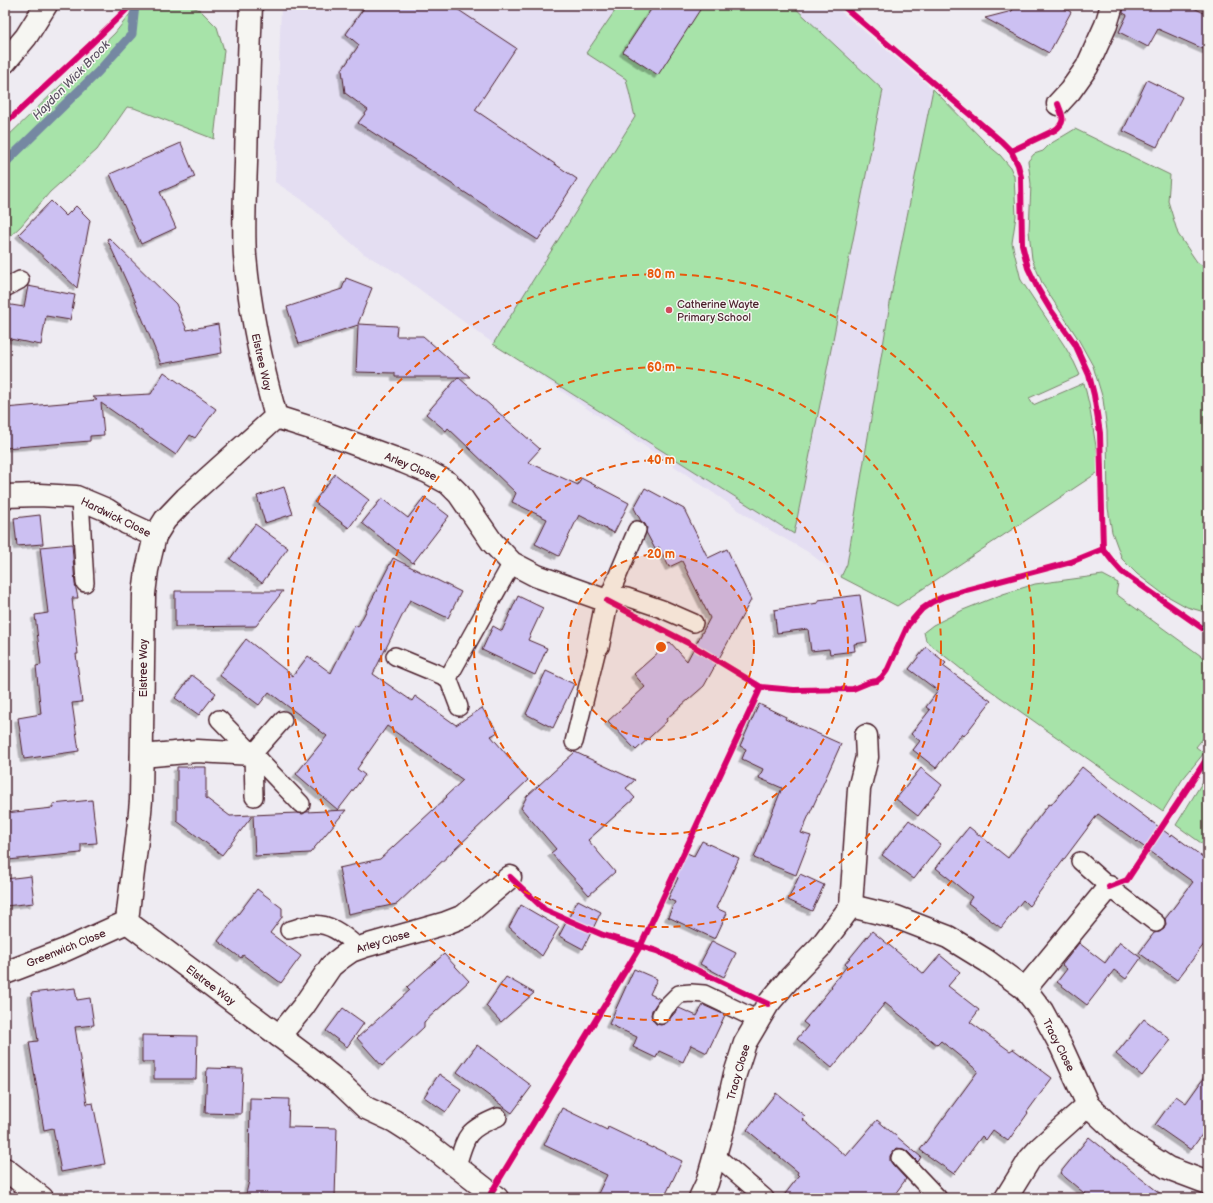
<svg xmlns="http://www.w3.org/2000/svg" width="1213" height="1203" viewBox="0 0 1213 1203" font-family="'Balsamiq Sans',sans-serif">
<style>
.built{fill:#e4def2}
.green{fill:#a7e3a9;stroke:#78816a}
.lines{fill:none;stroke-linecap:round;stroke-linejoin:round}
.stream{stroke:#7588a2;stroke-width:9}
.building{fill:#ccc0f2;stroke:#4a1f2b;filter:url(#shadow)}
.lane-casing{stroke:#4a1f2b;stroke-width:20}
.street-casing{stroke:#4a1f2b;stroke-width:25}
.lane{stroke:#f6f6f2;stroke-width:17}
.street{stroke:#f6f6f2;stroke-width:22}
.cycleway-casing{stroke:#f6f6f2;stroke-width:8}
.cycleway{stroke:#d6006c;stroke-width:6}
.ring{fill:none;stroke:#e8590c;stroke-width:2;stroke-dasharray:7 5}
.poi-dot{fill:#d1495b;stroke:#f6f6f2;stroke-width:1.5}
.labels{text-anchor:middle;stroke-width:3;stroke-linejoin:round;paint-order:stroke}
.poi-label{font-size:11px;fill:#4a1f2b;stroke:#f6f6f2;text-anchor:start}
.street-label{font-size:11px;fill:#4a1f2b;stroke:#f6f6f2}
.water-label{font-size:12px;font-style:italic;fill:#5f5466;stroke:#f6f6f2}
.centre{fill:#e8590c;stroke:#f6f6f2;stroke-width:2}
.ring-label{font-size:12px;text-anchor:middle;font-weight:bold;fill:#e8590c;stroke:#f6f6f2;stroke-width:3;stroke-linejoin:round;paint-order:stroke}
</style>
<defs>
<filter id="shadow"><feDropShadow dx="-3.5" dy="3.5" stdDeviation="0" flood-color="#0004"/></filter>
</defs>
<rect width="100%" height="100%" fill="#eeebf2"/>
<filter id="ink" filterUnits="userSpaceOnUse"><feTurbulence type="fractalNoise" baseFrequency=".025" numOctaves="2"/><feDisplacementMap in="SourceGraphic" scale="8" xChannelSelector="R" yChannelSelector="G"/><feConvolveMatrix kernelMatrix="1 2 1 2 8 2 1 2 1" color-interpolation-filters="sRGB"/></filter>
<g filter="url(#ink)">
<polygon class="built" points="281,5 833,5 933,89 893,285 847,564 841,577 808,552 759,524 627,434 583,406 483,336 396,272 364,254 304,201 275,182"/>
<g class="green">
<polygon points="137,5 187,5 200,10 217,27 224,50 214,139 134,108 127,107 97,150 50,192 21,226 5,241 5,139 115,33"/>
<polygon points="619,5 792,5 883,90 794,534 493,344 635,117 626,79 586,53"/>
<polygon points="933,89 988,145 1000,155 1010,167 1014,176 1016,216 1012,243 1021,280 1064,345 1074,362 1080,375 1029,398 1033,405 1084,383 1089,404 1100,471 897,606 841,577 847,564 893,285"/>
<polygon points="1075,129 1170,175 1168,201 1178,234 1197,262 1208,269 1208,613 1187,607 1162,593 1137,574 1122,559 1112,532 1108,508 1107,430 1103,399 1093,366 1077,337 1043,285 1032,259 1029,231 1031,184 1028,161 1034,154 1043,151 1050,144"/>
<polygon points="1103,575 1118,583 1116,594 1208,661 1208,732 1196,747 1204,753 1182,780 1163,811 1045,729 966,673 926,641 924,632 933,625 963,610 1003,594 1035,584"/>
<polygon points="1208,773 1208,848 1176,825"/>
</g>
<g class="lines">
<polyline class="stream" points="5,163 98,72 132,34 135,5"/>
</g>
<g class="building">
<polygon points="366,5 451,5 516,48 475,110 577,179 538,240 358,123 368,110 345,93 342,70 359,45 346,34"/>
<polygon points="654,5 703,5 658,75 623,52"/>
<polygon points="1016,5 1058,5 1071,12 1049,53 985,18 1012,11"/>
<polygon points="1124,5 1188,5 1208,15 1208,51 1158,29 1148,47 1119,32 1127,15 1123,13"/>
<polygon points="1147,80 1182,97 1157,147 1123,131"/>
<polygon points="181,143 195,177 160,192 176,228 141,244 110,174"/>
<polygon points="51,201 66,216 76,206 90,220 77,288 19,234"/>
<polygon points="109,238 176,304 187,330 218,324 222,353 161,364 134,298 107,239"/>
<polygon points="346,278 372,288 358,324 397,326 396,336 423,336 470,377 458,377 540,449 528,462 578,485 581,478 629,503 614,533 579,515 559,556 535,544 547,519 512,502 516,493 448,428 446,431 426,414 458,377 395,377 395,373 356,372 358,325 299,344 287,307 342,289"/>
<polygon points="28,286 75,295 70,320 46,316 41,345 5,338 5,304 24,307"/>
<polygon points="164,372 216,409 195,438 190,435 176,455 101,403 104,435 90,436 90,441 5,448 5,408 97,400 93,397 151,394"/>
<polygon points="335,474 369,500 349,528 314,502"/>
<polygon points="284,487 293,514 265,523 257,496"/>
<polygon points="645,488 684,509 708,558 727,549 751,600 704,686 666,719 667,721 636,750 608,721 645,687 634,674 670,642 687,661 710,618 682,561 669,567 659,547 655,549 646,532 647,528 645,524 641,521 634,508"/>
<polygon points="424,497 449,516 413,563 362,523 382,498 408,518"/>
<polygon points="40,515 43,544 17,546 14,518"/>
<polygon points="255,524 288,548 262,583 230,559"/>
<polygon points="72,544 75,584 78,598 72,598 78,654 76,654 82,702 72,703 79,751 24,759 18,718 41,714 36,666 41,665 35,615 48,613 40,547"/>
<polygon points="393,558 461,592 448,618 410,600 373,674 412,701 415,696 456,725 482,708 498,732 491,736 528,780 397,904 348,914 339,868 380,859 447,797 446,796 463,780 387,726 357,769 365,775 338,810 296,774 327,736 269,692 259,705 219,675 246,639 293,676 308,656 331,673 355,625 358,627"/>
<polygon points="175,591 283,591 256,626 175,627"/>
<polygon points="860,595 867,642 854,644 855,651 830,654 829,649 811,651 808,629 777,633 774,610 818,603 818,600"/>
<polygon points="518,596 543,608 528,640 547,648 535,675 482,650 493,626 502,631"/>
<polygon points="926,647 946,663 943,666 991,701 964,736 962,734 936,768 913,750 920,741 911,734 930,710 926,707 938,691 909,669"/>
<polygon points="546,671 574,684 553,728 526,714"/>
<polygon points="192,675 216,693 199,715 175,698"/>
<polygon points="759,704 786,717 785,719 841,744 801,833 811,836 796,875 754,858 782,788 759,778 763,769 742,759 746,749 740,746"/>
<polygon points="575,752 635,780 626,788 635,798 588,840 615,872 589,895 551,853 556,849 521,808 527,796"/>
<polygon points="177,767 206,767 206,798 230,816 297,813 303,814 306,812 346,810 310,853 255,856 253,815 222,855 177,821"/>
<polygon points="1082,767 1120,798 1171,836 1172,834 1208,861 1208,939 1177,980 1139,953 1154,933 1159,932 1164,929 1166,924 1165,919 1193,882 1098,814 1029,906 1023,900 1001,928 968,903 972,897 936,868 969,827 1008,858 1049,804 1051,805"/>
<polygon points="921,768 942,785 918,816 896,799"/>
<polygon points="92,800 97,843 81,844 81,853 8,860 5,832 5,813 53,808 53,804"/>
<polygon points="909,820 941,844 914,879 882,855"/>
<polygon points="702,841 739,858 716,908 727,913 715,939 668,917 675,902 668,899 678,878 676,877 687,853 694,856"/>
<polygon points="800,874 824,885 812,911 788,900"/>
<polygon points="31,876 34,903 5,906 5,879"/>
<polygon points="257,889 282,908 282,917 270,933 301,956 281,983 243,955 241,958 218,941"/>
<polygon points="578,900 601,912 583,949 559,936"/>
<polygon points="521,905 559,927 542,956 509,927"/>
<polygon points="872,931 924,974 940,955 960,972 948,986 979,1010 970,1022 1010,1051 1013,1049 1052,1078 1027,1112 1028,1113 1008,1141 993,1130 986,1140 982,1136 954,1174 920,1150 978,1071 941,1041 937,1045 885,1003 832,1068 797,1039 808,1026 803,1022 832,987 831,986 847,966 845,964"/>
<polygon points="712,941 736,953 724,977 700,964"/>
<polygon points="1120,942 1141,958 1126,979 1114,970 1087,1005 1057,982 1067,969 1062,965 1079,943 1105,963"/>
<polygon points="444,954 469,981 424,1022 424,1027 382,1066 357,1038 410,990 407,987"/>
<polygon points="634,969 657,979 650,994 660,999 652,1010 651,1015 653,1020 656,1024 661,1025 666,1023 679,1008 697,1016 703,1005 725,1015 707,1053 691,1045 683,1062 659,1051 656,1058 633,1047 637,1037 609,1024"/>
<polygon points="506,977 534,993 501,1022 486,1006"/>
<polygon points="75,988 77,1000 90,998 94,1025 75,1027 87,1104 93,1103 105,1164 61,1172 53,1128 44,1130 29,1042 38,1041 31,993"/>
<polygon points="343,1008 364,1023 347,1047 326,1031"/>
<polygon points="1144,1019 1171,1040 1142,1076 1116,1054"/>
<polygon points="142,1035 197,1036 196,1079 154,1079 154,1062 142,1062"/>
<polygon points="477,1045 532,1086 512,1113 457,1072"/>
<polygon points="207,1068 243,1069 241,1114 205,1113"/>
<polygon points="1208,1072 1208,1126 1191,1150 1155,1125 1176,1096 1186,1103"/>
<polygon points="439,1074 461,1089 446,1112 424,1097"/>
<polygon points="776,1093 805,1116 802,1119 846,1156 877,1120 921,1157 918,1162 907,1151 903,1149 897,1148 893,1151 890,1156 890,1161 893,1165 906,1179 892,1198 782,1198 799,1176 797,1174 798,1172 747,1130"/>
<polygon points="250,1098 289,1099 288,1127 337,1128 335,1198 245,1198 249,1181"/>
<polygon points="562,1108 607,1130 608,1127 652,1148 653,1147 682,1161 664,1198 596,1198 607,1175 544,1145"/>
<polygon points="1089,1137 1120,1162 1166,1198 1090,1198 1060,1173"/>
</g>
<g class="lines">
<defs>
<g id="lane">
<polyline points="5,288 20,280"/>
<polyline points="80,499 85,583"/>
<polyline points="637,530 607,601 611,598 619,596 627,597 662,609 694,623"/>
<polyline points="395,656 448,678 459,707"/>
<polyline points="448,678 512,563"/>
<polyline points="219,719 253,754 254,797"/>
<polyline points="283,720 253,754 301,804"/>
<polyline points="574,742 598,645"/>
<polyline points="1080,861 1109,887 1156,923"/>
<path d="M289,930C295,929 301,926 307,925C329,921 344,935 359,948"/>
<polyline points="661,1015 665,1008 679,994 691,993 704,994 758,1020"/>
<polyline points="715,1155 765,1198"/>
<polyline points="900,1158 938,1198"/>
<path d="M457,1166C466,1135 466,1130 498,1117"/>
</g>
<g id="street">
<path d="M251,5C249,58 247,110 246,163C245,194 243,225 245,256C250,311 261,364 276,417L186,498L165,520L155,536L147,570L144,594L141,800C138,841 131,881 127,922L310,1059L342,1085L366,1108L394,1121L416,1135L497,1198"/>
<polyline points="5,62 26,37 46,5"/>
<polyline points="1058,104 1070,91 1087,67 1106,25 1112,5"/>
<polyline points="276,417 314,429 404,462 428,472 448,483 459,494 492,542 512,563 537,576 607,601 598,645"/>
<polyline points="5,496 39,495 76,497 107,510 127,523 155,536"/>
<polyline points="142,756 197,751 253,754"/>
<polyline points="851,906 896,917 948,937 987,961 1025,989 1042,1011 1061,1046 1088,1105 1126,1141 1168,1168 1208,1183"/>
<polyline points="5,973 65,950 127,922"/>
<polyline points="1025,989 1109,887"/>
<polyline points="279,1036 303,1007 331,966 341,958 351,951 365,946 446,923 464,916 510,877"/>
<polyline points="5,1169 42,1198"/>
<polyline points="700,1198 707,1183 723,1127 735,1074 745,1043 768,1004 790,978 821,946 851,906 859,789 867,757 866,736"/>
<polyline points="1006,1198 1030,1159 1041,1147 1088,1105"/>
</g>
</defs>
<use href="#lane" class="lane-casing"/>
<use href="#street" class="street-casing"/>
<use href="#lane" class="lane"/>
<use href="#street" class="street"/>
<defs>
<g id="cycleway">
<polyline points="842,5 1002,142 1011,151 1018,165 1021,177 1022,244 1028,268 1038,289 1050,309 1075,344 1089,375 1094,395 1100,433 1103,549 1113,562 1122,572 1208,632"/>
<polyline points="5,124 90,45 131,5"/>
<path d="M1011,151L1055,130C1067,121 1062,116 1058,104"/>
<polyline points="607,601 690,644 761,687 794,690 853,689 870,682 877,681 882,677 888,669 908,625 922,609 932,602 943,597 966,590 1071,562 1103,549"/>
<polyline points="510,877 545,910 603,935 657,951 768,1004"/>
<polyline points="1109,887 1127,880 1208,757"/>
<polyline points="491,1193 641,945 761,687"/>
</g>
</defs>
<use href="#cycleway" class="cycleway-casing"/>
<use href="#cycleway" class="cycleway"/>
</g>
</g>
<circle cx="661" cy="647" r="93" fill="#e8590c" fill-opacity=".12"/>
<g class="ring">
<circle cx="661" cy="647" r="93"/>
<circle cx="661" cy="647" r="187"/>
<circle cx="661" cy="647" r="280"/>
<circle cx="661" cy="647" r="373"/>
</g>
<circle class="poi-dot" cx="669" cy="310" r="4"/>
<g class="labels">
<g class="poi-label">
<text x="677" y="308">Catherine Wayte<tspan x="677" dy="13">Primary School</tspan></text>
</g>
<g class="street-label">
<text transform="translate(262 362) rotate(77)" y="4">Elstree Way</text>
<text transform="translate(411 466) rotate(23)" y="4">Arley Close</text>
<text transform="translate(116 517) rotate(26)" y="4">Hardwick Close</text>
<text transform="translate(143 668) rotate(-90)" y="4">Elstree Way</text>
<text transform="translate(383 941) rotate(-17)" y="4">Arley Close</text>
<text transform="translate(66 948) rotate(-22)" y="4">Greenwich Close</text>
<text transform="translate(211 985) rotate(37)" y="4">Elstree Way</text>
<text transform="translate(1059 1045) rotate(63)" y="4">Tracy Close</text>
<text transform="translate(738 1072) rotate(-74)" y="4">Tracy Close</text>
</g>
<g class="water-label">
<text transform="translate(71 80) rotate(-46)" y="4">Haydon Wick Brook</text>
</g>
</g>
<circle cx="661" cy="647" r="6" class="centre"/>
<g class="ring-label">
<text x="661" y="278">80 m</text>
<text x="661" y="371">60 m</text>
<text x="661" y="464">40 m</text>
<text x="661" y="558">20 m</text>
</g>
<rect width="1213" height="1203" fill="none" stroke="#f6f6f2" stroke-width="20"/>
<rect x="10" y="10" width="1193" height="1183" fill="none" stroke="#4a1f2b" stroke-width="1.5" filter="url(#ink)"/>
</svg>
